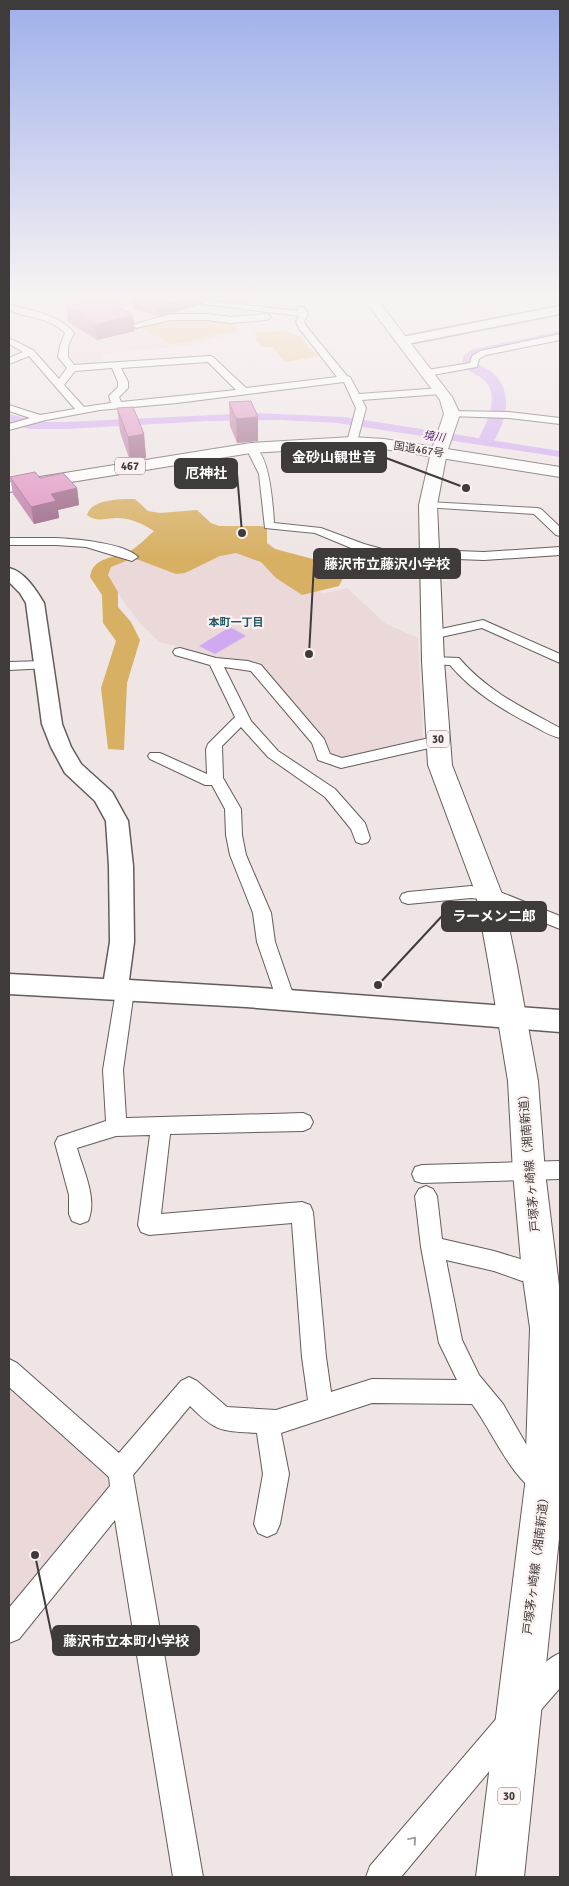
<svg xmlns="http://www.w3.org/2000/svg" width="569" height="1886" viewBox="0 0 569 1886" font-family="Signika,'Noto Sans JP',sans-serif">
<style>
.built{fill:#ebd8d9}
.green{fill:#e7c88d}
.forest{fill:#d7b064}
.water{fill:#d0aaf0}
.lines{fill:none;stroke-linecap:round;stroke-linejoin:round}
.stream{stroke:#d0aaf0;stroke-width:2.5}
.river{fill:#d0aaf0;fill-rule:evenodd}
.street-casing{stroke:#655c5c;stroke-width:2}
.secondary-casing{stroke:#655c5c;stroke-width:3}
.primary-casing{stroke:#655c5c;stroke-width:2}
.highway-casing{stroke:#655c5c;stroke-width:2}
.street{fill:#fff;fill-rule:evenodd}
.secondary{fill:#fff;fill-rule:evenodd}
.primary{fill:#fff;fill-rule:evenodd}
.highway{fill:#fff;fill-rule:evenodd}
.wall{fill:#c181a9}
.shaded-wall{fill:#9d6989}
.building{fill:#e096c4;stroke:#9d6989}
.oneway{stroke:#9f9d9d}
.labels{text-anchor:middle;stroke-width:4.5;stroke-linejoin:round;paint-order:stroke}
.far-water-label{font-size:11px;font-style:italic;fill:#501e6f;stroke:#fcf2f2}
.far-street-label{font-size:11px;fill:#3f3b3b;stroke:#fcf2f2}
.shield{fill:#fcf2f2;stroke:#787272;stroke-width:1}
.shield-label{font-size:11px;font-weight:bold;fill:#3f3b3b}
.far-neighbourhood-label{font-size:11px;font-weight:bold;fill:#1f5861;stroke:#fcf2f2}
.street-label{font-size:12px;fill:#3f3b3b;stroke:#fcf2f2}
.leader{fill:none;stroke:#3f3b3b;stroke-width:2}
.callout-dot{fill:#3f3b3b;stroke:#fcf2f2;stroke-width:2}
.callout{fill:#3f3b3b;stroke:#3f3b3b;stroke-width:2}
.callout-label{font-size:14px;text-anchor:middle;font-weight:bold;fill:#fff}
</style>
<rect width="100%" height="100%" fill="#efe5e5"/>
<g class="built">
<polygon points="58,294 66,294 76,299 93,299 110,308 122,306 156,320 229,321 242,333 208,340 193,345 102,354 105,364 75,365 70,357 74,333 66,324 49,316 31,314 13,307"/>
<polygon points="487,307 510,318 484,321 471,312"/>
<polygon points="257,545 313,585 322,594 347,588 386,624 418,638 423,741 344,760 329,754 258,665 214,660 183,648 159,642 140,623 121,598 106,571 115,564 141,558"/>
<polygon points="9,1383 112,1481 114,1490 9,1621"/>
</g>
<g class="green">
<polygon points="179,317 228,322 240,330 188,342 171,344 141,328 144,327 141,325"/>
<polygon points="285,331 300,336 309,348 319,356 285,362 273,347 262,347 254,338 257,337 253,332"/>
</g>
<g class="forest">
<polygon points="70,294 136,294 125,301 127,305 111,307 91,297 72,296"/>
<path d="M135,499L148,511L160,513L197,510L211,523L219,526H262L267,528V543L275,549L336,565L343,578L339,586L302,595L276,578L261,562L236,553L220,556L185,573L176,574L139,560L131,559L111,567L108,575L118,592V607L131,622L140,640L127,683L124,750L108,749L101,688L116,641L103,623L102,595L90,577C93,556 114,559 130,551C139,546 147,537 154,531C143,524 131,518 117,518C105,518 97,523 87,515C91,499 120,499 135,499Z"/>
</g>
<g class="water">
<polygon points="256,413 345,417 560,451 560,457 337,423 281,420 208,421 67,429 30,429 9,424 9,414 41,422 65,422"/>
<polygon points="230,627 246,636 215,654 199,646"/>
</g>
<g class="lines">
<g class="stream">
<polyline points="236,310 248,300"/>
<polyline points="301,329 298,329 305,336"/>
</g>
<path class="river" d="M560,331V339L484,355L476,360V363C483,367 491,370 496,376C514,396 505,425 491,445H479L477,442C485,425 502,397 484,380C477,374 468,372 462,364L464,355L474,349Z"/>
<defs>
<g id="street">
<path d="M312,294L313,296C309,300 297,301 293,297L297,295Z"/>
<path d="M201,300L298,311V307H304L308,314L304,322L307,327L347,376L350,377L359,394L441,388L446,391L441,394L362,400L366,408L357,442L352,445L347,442L356,408L344,382L177,403L100,410L46,420L9,430V424L30,418L9,411V405L40,415L75,409L29,356L9,364V358L23,352L9,344V338L33,350L59,379L67,368L58,357L60,346L65,333C50,317 29,319 9,310V304C31,311 59,314 74,333L68,346V357L74,365L210,356L213,357L246,388L337,377L299,328L296,322L299,316L204,304L200,302ZM208,362L236,390L121,402L119,397L128,388V382L121,368ZM112,368L118,382V387L109,396L111,403L84,407L64,385L75,371Z"/>
<polygon points="171,314 207,314 231,317 267,314 271,317 267,320 231,323 207,320 171,320 136,328 132,325"/>
<polygon points="560,334 560,340 486,355 479,359 477,367 427,376 422,373 427,370 470,363 472,356 480,351"/>
<polygon points="452,411 509,412 560,418 560,424 509,418 448,416 447,414"/>
<path d="M251,445C270,450 273,506 274,523L321,528L364,544L433,563L435,566L433,569H425L356,550L315,533L265,528L259,474L246,448Z"/>
<polygon points="428,502 537,508 541,509 560,527 560,536 556,535 534,514 424,507 422,505 424,503"/>
<path d="M56,538C75,539 125,543 138,557L132,561L86,547L56,545H9V538Z"/>
<polygon points="560,547 560,555 484,560 429,558 423,554 429,550 484,552"/>
<polygon points="483,620 560,654 560,663 482,628 432,639 425,635 427,632"/>
<polygon points="180,648 216,658 248,661 261,665 324,739 330,754 342,758 438,736 443,738 445,741 443,744 438,746 341,768 318,760 312,743 251,671 224,667 251,721 278,751 335,789 365,823 370,838 368,842 362,844 356,842 351,829 325,797 268,757 241,727 222,746 223,778 241,809 242,835 246,855 271,913 275,942 295,1000 292,1005 286,1007 280,1005 277,1000 257,942 253,913 230,855 226,835 225,809 212,785 205,785 150,759 148,756 150,753 160,753 207,774 206,749 208,744 235,717 210,665 175,655 173,652 175,649"/>
<path d="M433,657L459,658C487,691 523,708 560,728V738C550,736 541,730 532,725C501,709 473,692 450,665L428,664L426,661L428,658Z"/>
<polygon points="44,661 49,662 51,665 49,668 9,670 9,662"/>
<polygon points="471,886 495,890 560,916 560,929 487,900 471,898 408,904 402,902 400,898 402,894 408,892"/>
<path d="M125,984L131,986L134,991L123,1070L126,1118L303,1113L310,1116L313,1122L310,1128L303,1131L170,1134L161,1214L302,1202L310,1205L313,1212L326,1357L331,1392L372,1379L457,1380L439,1343L421,1247L415,1196L419,1189L426,1186L433,1189L437,1196L442,1239L494,1251L530,1262L533,1270L530,1278L522,1281L494,1271L446,1260L462,1340L479,1375L503,1404L530,1451L549,1472L553,1481L549,1490L540,1494C513,1482 491,1429 472,1404L372,1403L281,1433L289,1474L280,1524L276,1533L267,1537L258,1533L254,1524L263,1474L257,1433C221,1431 216,1432 190,1406L133,1475L203,1877H173L115,1520L19,1639L9,1643V1608L110,1486L109,1477L9,1387V1359L17,1363L119,1453L181,1381L189,1377L197,1381L227,1407L276,1410L308,1400L302,1357L292,1223L149,1235L141,1232L138,1225L150,1135L116,1136L77,1148C83,1170 98,1199 88,1221L80,1224L72,1221L69,1214V1195L55,1143L58,1137L106,1121L103,1070L116,991L119,986Z"/>
<polygon points="560,1161 560,1179 422,1183 415,1181 412,1174 415,1167 422,1165"/>
<path d="M560,1653V1688L539,1712L529,1716L519,1712L515,1702C522,1684 542,1661 560,1653Z"/>
<polygon points="507,1714 517,1718 521,1728 517,1738 401,1877 366,1877 370,1866 497,1718"/>
</g>
<g id="secondary">
<polygon points="560,306 560,314 402,345 396,341 402,337"/>
<path d="M9,568C25,572 36,590 44,603L62,724L71,747L81,764L112,792L128,821L133,866L134,942L129,980L246,987L560,1010V1032L246,1007L9,994V974L104,979L110,942L109,866L106,821L95,801L65,773L51,747L42,724L26,603L20,593L9,582Z"/>
</g>
<polygon id="primary" points="360,294 373,294 452,397 460,414 447,452 437,505 444,661 452,765 502,894 517,966 538,1081 545,1172 560,1294 560,1529 524,1877 476,1877 525,1485 530,1328 522,1272 513,1172 508,1081 489,966 476,894 428,765 422,661 419,505 431,452 444,414 440,400"/>
<polygon id="highway" points="352,437 384,439 560,467 560,477 384,449 352,447 251,453 9,492 9,482 251,443"/>
</defs>
<use href="#street" class="street-casing"/>
<use href="#secondary" class="secondary-casing"/>
<use href="#primary" class="primary-casing"/>
<use href="#highway" class="highway-casing"/>
<use href="#street" class="street"/>
<use href="#secondary" class="secondary"/>
<use href="#primary" class="primary"/>
<use href="#highway" class="highway"/>
</g>
<g class="wall">
<polygon points="146,294 288,294 257,297 247,303 201,298 200,299 201,304 193,308 189,307 177,312 157,316 133,309 132,299"/>
<polygon points="66,307 133,315 135,331 97,340 68,322"/>
<polygon points="229,402 258,441 237,443 230,426"/>
<polygon points="117,408 144,434 146,458 130,461 120,432"/>
<polygon points="10,477 40,478 77,488 79,505 58,510 59,518 34,524 13,494"/>
</g>
<g class="shaded-wall">
<polygon points="198,294 201,294 201,304 193,308 192,298"/>
<polygon points="247,294 288,294 257,297 247,303"/>
<polygon points="188,297 189,307 177,312 157,316 157,306"/>
<polygon points="133,315 135,331 97,340 95,325"/>
<polygon points="258,417 258,441 237,443 236,419"/>
<polygon points="144,434 146,458 130,461 128,437"/>
<polygon points="77,488 79,505 58,510 59,518 34,524 31,507 51,494"/>
</g>
<g class="building">
<polygon points="146,294 200,294 200,295 192,298 188,297 177,302 157,306 132,299"/>
<polygon points="103,298 133,315 95,325 66,307"/>
<polygon points="251,401 258,417 236,419 229,402"/>
<polygon points="133,407 144,434 128,437 117,408"/>
<polygon points="35,472 40,478 63,473 77,488 51,494 56,501 31,507 10,477"/>
</g>
<defs><path id="oneway-chevron" d="M-2-3.5L2.5 0L-2 3.5" fill="none" stroke-width="1.6" stroke-linecap="round" stroke-linejoin="round" transform="scale(1.25)"/></defs>
<use class="oneway" href="#oneway-chevron" transform="translate(413 1840) rotate(-50)"/>
<linearGradient id="sky" x2="0" y2="1"><stop stop-color="#9eb0eb"/><stop offset="0.53" stop-color="#f8f3f3"/><stop offset="1" stop-color="#f8f3f3" stop-opacity="0"/></linearGradient>
<rect width="569" height="558" fill="url(#sky)"/>
<g class="labels">
<g class="far-water-label">
<text transform="translate(434 436) rotate(8)" y="4">境川</text>
</g>
<g class="far-street-label">
<text transform="translate(419 449) rotate(9)" y="4">国道467号</text>
</g>
<g class="shield">
<rect x="115" y="457.5" width="30" height="17" rx="4"/>
<rect x="427" y="730.5" width="22" height="17" rx="4"/>
<rect x="498" y="1787.5" width="22" height="17" rx="4"/>
</g>
<g class="shield-label">
<text x="130" y="470">467</text>
<text x="438" y="743">30</text>
<text x="509" y="1800">30</text>
</g>
<g class="far-neighbourhood-label">
<text x="236" y="626">本町一丁目</text>
</g>
<g class="street-label">
<text transform="translate(529 1160) rotate(-95)" y="4">戸塚茅ヶ崎線（湘南新道）</text>
<text transform="translate(536 1563) rotate(-83)" y="4">戸塚茅ヶ崎線（湘南新道）</text>
</g>
</g>
<path class="leader" d="M466 488L386 458M242 533L237 473M309 654L314 564M378 985L442 916M35 1555L53 1641"/>
<g class="callout-dot">
<circle cx="466" cy="488" r="5"/>
<circle cx="242" cy="533" r="5"/>
<circle cx="309" cy="654" r="5"/>
<circle cx="378" cy="985" r="5"/>
<circle cx="35" cy="1555" r="5"/>
</g>
<g class="callout">
<rect x="282" y="443" width="104" height="29" rx="5"/>
<rect x="175" y="459" width="62" height="29" rx="5"/>
<rect x="314" y="549" width="146" height="29" rx="5"/>
<rect x="442" y="902" width="104" height="29" rx="5"/>
<rect x="53" y="1626" width="146" height="29" rx="5"/>
</g>
<g class="callout-label">
<text x="334" y="462">金砂山観世音</text>
<text x="206" y="478">厄神社</text>
<text x="387" y="569">藤沢市立藤沢小学校</text>
<text x="494" y="921">ラーメン二郎</text>
<text x="126" y="1646">藤沢市立本町小学校</text>
</g>
<rect width="569" height="1886" fill="none" stroke="#3f3b3b" stroke-width="20"/>
</svg>
